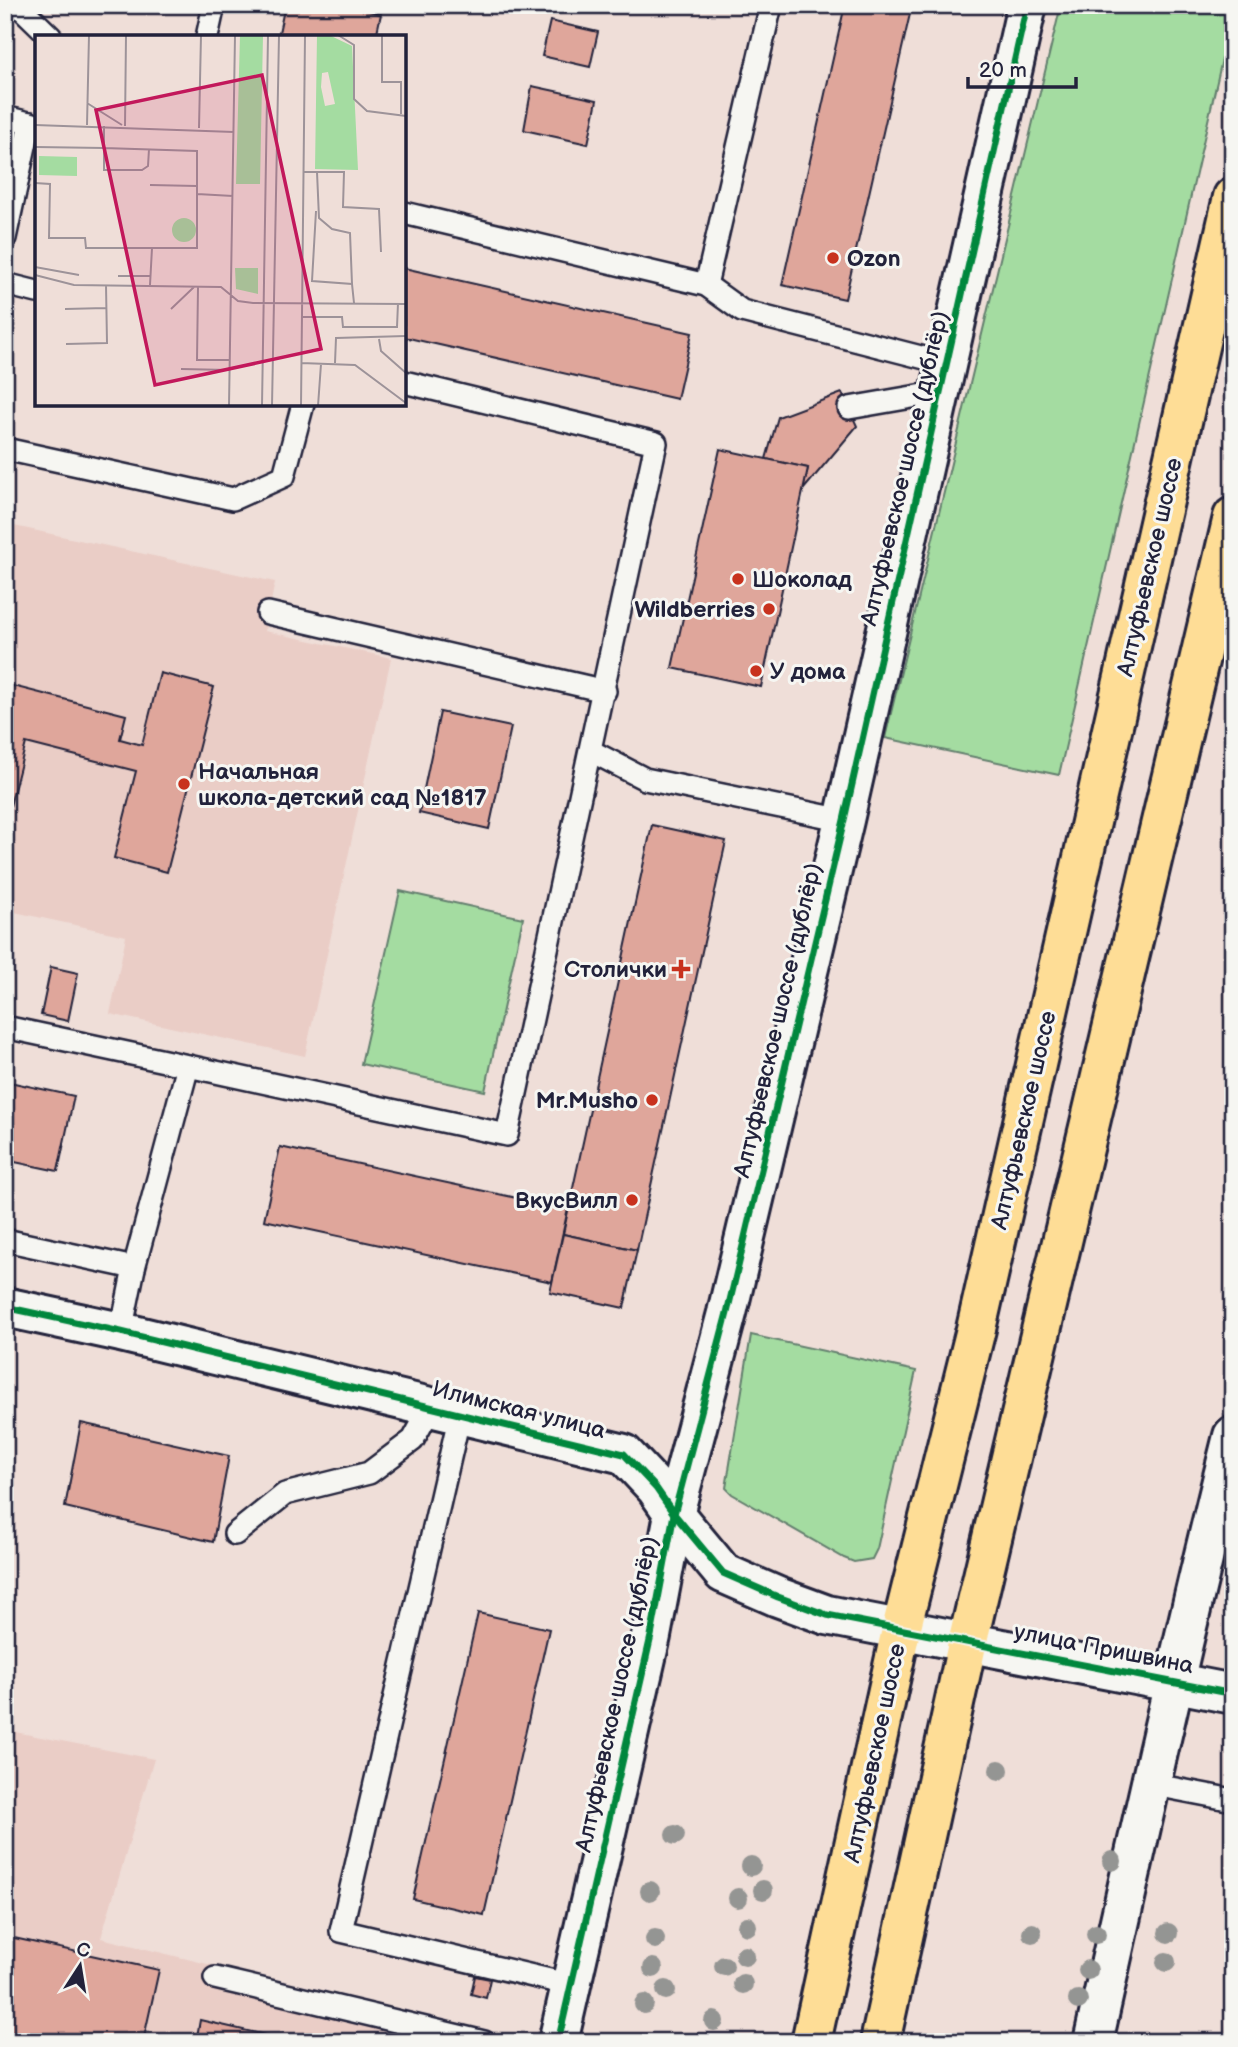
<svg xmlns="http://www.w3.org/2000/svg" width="1238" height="2047" viewBox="0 0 1238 2047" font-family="'Balsamiq Sans',sans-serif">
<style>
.built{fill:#eacdc6}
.green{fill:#a4dca1;stroke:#637f6e;stroke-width:2}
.building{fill:#dfa69b;stroke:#22223b;stroke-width:2}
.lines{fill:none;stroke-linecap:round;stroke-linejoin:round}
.service-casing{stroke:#22223b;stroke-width:26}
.tertiary-casing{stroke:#22223b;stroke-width:44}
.secondary-casing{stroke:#22223b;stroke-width:44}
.primary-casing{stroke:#22223b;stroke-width:44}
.service{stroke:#f6f6f2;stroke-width:21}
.tertiary{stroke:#f6f6f2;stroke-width:38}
.secondary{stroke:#f6f6f2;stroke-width:38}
.primary{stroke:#fedd96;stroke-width:38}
.cycleway-casing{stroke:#f6f6f2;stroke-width:11}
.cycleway{stroke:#00873e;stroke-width:7}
.tree{fill:#949593}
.poi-dot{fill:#c8321e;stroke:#f6f6f2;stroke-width:2.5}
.labels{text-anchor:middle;stroke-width:6;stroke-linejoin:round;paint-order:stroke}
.poi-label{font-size:23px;font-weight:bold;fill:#22223b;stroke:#f6f6f2;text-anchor:start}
.street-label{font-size:23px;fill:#22223b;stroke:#f6f6f2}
.inset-road{fill:none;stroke:#9d9399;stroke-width:2}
.view{fill:#c2185b;fill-opacity:0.15;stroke:#c2185b;stroke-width:3.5}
.inset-edge{fill:none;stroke:#22223b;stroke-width:3.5}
</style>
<rect width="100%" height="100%" fill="#efded8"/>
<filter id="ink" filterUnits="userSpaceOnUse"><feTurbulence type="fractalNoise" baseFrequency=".0143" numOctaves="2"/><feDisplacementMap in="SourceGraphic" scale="14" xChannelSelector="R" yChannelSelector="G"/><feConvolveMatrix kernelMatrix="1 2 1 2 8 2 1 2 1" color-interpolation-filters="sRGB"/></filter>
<g filter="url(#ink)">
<g class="built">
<polygon points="5,524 275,582 265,631 391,658 305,1056 110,1014 126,936 5,910"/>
<polygon points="5,1730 154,1759 101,1938 469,2028 466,2042 5,2042"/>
</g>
<g class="green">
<polygon points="1061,5 1233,5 1233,11 1059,775 885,738"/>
<polygon points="400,891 523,918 485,1091 361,1064"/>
<polygon points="751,1335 916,1371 877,1549 872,1559 854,1562 844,1558 732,1494 726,1488"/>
</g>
<g class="building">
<polygon points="285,5 344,5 381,14 376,37 278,37"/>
<polygon points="845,5 912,5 845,299 782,285"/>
<polygon points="550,21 598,32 590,67 542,56"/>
<polygon points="532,86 597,100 588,144 524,130"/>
<polygon points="404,268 692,333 677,399 404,337"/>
<polygon points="842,393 857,426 803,490 808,468 766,459 778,417"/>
<polygon points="720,449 808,468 761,687 672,668"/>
<polygon points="160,673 214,687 167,872 114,858 136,771 26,743 5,826 5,684 126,715 120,739 142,745"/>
<polygon points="440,712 511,727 489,829 419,813"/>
<polygon points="652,825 726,841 637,1250 563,1234"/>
<polygon points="51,967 78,973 68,1021 41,1015"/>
<polygon points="5,1081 74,1096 58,1171 5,1160"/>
<polygon points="280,1147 568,1209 552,1282 264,1220"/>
<polygon points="563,1234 637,1250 624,1308 550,1292"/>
<polygon points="81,1423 229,1456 213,1542 65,1507"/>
<polygon points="478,1613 549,1629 484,1915 413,1899"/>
<polygon points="5,1936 159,1970 143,2042 5,2042"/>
<polygon points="475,1976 490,1979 486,1998 471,1994"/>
<polygon points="200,2020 296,2042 196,2042"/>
</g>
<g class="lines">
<defs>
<g id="service">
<polyline points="18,5 51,37"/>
<polyline points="207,37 214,5"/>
<polyline points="5,117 37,125"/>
<polyline points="404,213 706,285 742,311 948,364"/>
<polyline points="5,238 30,123"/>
<polyline points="5,284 37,292"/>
<polyline points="706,285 771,5"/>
<polyline points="849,408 941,392"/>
<polyline points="5,449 233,499 284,476 303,404"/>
<polyline points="268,613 605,691"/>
<polyline points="591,751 645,779 844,820"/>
<polyline points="5,1027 188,1066"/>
<polyline points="5,1240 134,1268"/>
<polyline points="121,1332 134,1268 188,1066 507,1135 656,443 404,382"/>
<polyline points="460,1414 341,1931 571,1985"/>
<polyline points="235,1534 285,1494 369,1473 413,1440 431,1407"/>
<polyline points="1150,1784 1233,1800"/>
<polyline points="215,1978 484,2042"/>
</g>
<g id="tertiary">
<polyline points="5,1307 121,1332 624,1454 656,1488 674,1514 723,1573 778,1597 827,1615 1233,1694"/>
<polyline points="558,2042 651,1636 674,1514 727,1313 844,820 1027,5"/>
</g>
<path id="secondary" d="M1093,2042C1138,1839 1183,1637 1233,1436"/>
<g id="primary">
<polyline points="811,2042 901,1630 976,1329 1233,197"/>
<polyline points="880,2042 968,1640 1233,517"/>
</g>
</defs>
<use href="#service" class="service-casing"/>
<use href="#tertiary" class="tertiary-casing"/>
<use href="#secondary" class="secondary-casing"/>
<use href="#primary" class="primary-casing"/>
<use href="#service" class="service"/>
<use href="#tertiary" class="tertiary"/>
<use href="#secondary" class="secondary"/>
<use href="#primary" class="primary"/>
<defs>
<g id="cycleway">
<polyline points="5,1307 121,1332 624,1454 656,1488 674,1514 723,1573 778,1597 827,1615 1233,1694"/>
<polyline points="558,2042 651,1636 674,1514 727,1313 844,820 1027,5"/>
</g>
</defs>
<use href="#cycleway" class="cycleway-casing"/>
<use href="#cycleway" class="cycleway"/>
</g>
<g class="tree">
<circle cx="999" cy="1770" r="10"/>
<circle cx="675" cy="1835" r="10"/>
<circle cx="1112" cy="1861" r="10"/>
<circle cx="751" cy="1866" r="10"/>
<circle cx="763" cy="1890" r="10"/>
<circle cx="650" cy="1891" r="10"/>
<circle cx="738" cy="1898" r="10"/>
<circle cx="747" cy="1926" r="10"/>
<circle cx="1032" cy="1933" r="10"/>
<circle cx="1168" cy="1933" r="10"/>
<circle cx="1096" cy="1934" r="10"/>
<circle cx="655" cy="1939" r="10"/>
<circle cx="745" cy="1956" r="10"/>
<circle cx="1166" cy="1962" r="10"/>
<circle cx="724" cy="1966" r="10"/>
<circle cx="653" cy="1968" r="10"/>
<circle cx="1088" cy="1970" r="10"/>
<circle cx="743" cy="1984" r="10"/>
<circle cx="666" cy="1990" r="10"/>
<circle cx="1078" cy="2000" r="10"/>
<circle cx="644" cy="2004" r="10"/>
<circle cx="714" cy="2021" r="10"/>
</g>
</g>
<g class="poi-dot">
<circle cx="833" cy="258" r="7"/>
<circle cx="738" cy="579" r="7"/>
<circle cx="769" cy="609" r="7"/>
<circle cx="756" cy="671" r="7"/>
<circle cx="184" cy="784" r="7"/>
<path d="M677.5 958.5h7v7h7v7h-7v7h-7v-7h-7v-7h7z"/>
<circle cx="652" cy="1100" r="7"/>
<circle cx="632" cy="1200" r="7"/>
</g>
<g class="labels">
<g class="poi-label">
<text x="847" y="266">Ozon</text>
<text x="752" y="587">Шоколад</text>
<text x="755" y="617" text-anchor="end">Wildberries</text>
<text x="770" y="679">У дома</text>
<text x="198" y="779">Начальная<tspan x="198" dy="26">школа-детский сад №1817</tspan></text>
<text x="667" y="977" text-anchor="end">Столички</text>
<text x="638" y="1108" text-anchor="end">Mr.Musho</text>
<text x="618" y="1208" text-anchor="end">ВкусВилл</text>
</g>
<g class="street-label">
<text transform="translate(904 468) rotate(-77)" y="8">Алтуфьевское шоссе (дублёр)</text>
<text transform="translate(1149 567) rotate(-77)" y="8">Алтуфьевское шоссе</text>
<text transform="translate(777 1020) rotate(-77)" y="8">Алтуфьевское шоссе (дублёр)</text>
<text transform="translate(1023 1120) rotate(-77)" y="8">Алтуфьевское шоссе</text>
<text transform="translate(519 1409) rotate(14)" y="8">Илимская улица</text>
<text transform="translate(1104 1648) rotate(11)" y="8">улица Пришвина</text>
<text transform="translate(616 1694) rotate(-78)" y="8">Алтуфьевское шоссе (дублёр)</text>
<text transform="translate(874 1753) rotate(-78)" y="8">Алтуфьевское шоссе</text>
</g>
</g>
<g transform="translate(35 35)">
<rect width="371" height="371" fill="#efded8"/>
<path d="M205,0H228L225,149H201ZM282,0H294L317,11L323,135L280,134ZM293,37L300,69L290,71L286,52L287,38ZM4,121L42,122V141L4,140ZM137 195a12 12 0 1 1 24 0a12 12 0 1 1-24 0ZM200,233H223V259L201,254Z" fill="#a4dca1" fill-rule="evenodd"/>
<path class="inset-road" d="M303,0L319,10V64L332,76L371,81M347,0V47H366V79M52,68L87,90M0,90L199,97M52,90L54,0M69,91V113L162,116V213H117L115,250M90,91L91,0M164,93L166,0M0,112L69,113V135H107L113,131L114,114M268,137H309L308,172L344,174L346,217M282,137L284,183L297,194L315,198L317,249M0,148L15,149L14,203H50L51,213H117M115,150L162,151M162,159L198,161M281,176L277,246L317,249L319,268M0,232L44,240M0,240L39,250L186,252L203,266L218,268L371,269M83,241H115M163,252L162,325H194M30,274L71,273M136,274L159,252M266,282H307L308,292H362L363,268M344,304L346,316L371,338M31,309L72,308L71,250M266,328L320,330L371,368M300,328L301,303L371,301M146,334L194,335M194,371L200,0M227,371L233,0M237,371L244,0M266,371L270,0M283,371L286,329"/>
<path class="view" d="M227,40L286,314L120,350L61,75Z"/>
<rect width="371" height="371" class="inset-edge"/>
</g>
<rect width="1238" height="2047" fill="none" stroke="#f6f6f2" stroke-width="28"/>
<rect x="14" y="14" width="1210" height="2019" fill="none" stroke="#22223b" stroke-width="2.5" filter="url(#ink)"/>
<g transform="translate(80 1966) rotate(12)" stroke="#f6f6f2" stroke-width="5" paint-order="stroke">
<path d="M0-5L12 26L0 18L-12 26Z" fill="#22223b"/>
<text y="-10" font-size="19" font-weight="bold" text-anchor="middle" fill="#22223b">С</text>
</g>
<path d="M968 77v10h108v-10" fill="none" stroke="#22223b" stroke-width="3.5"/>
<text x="979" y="77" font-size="21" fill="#22223b" stroke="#f6f6f2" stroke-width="5" paint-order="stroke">20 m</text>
</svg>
